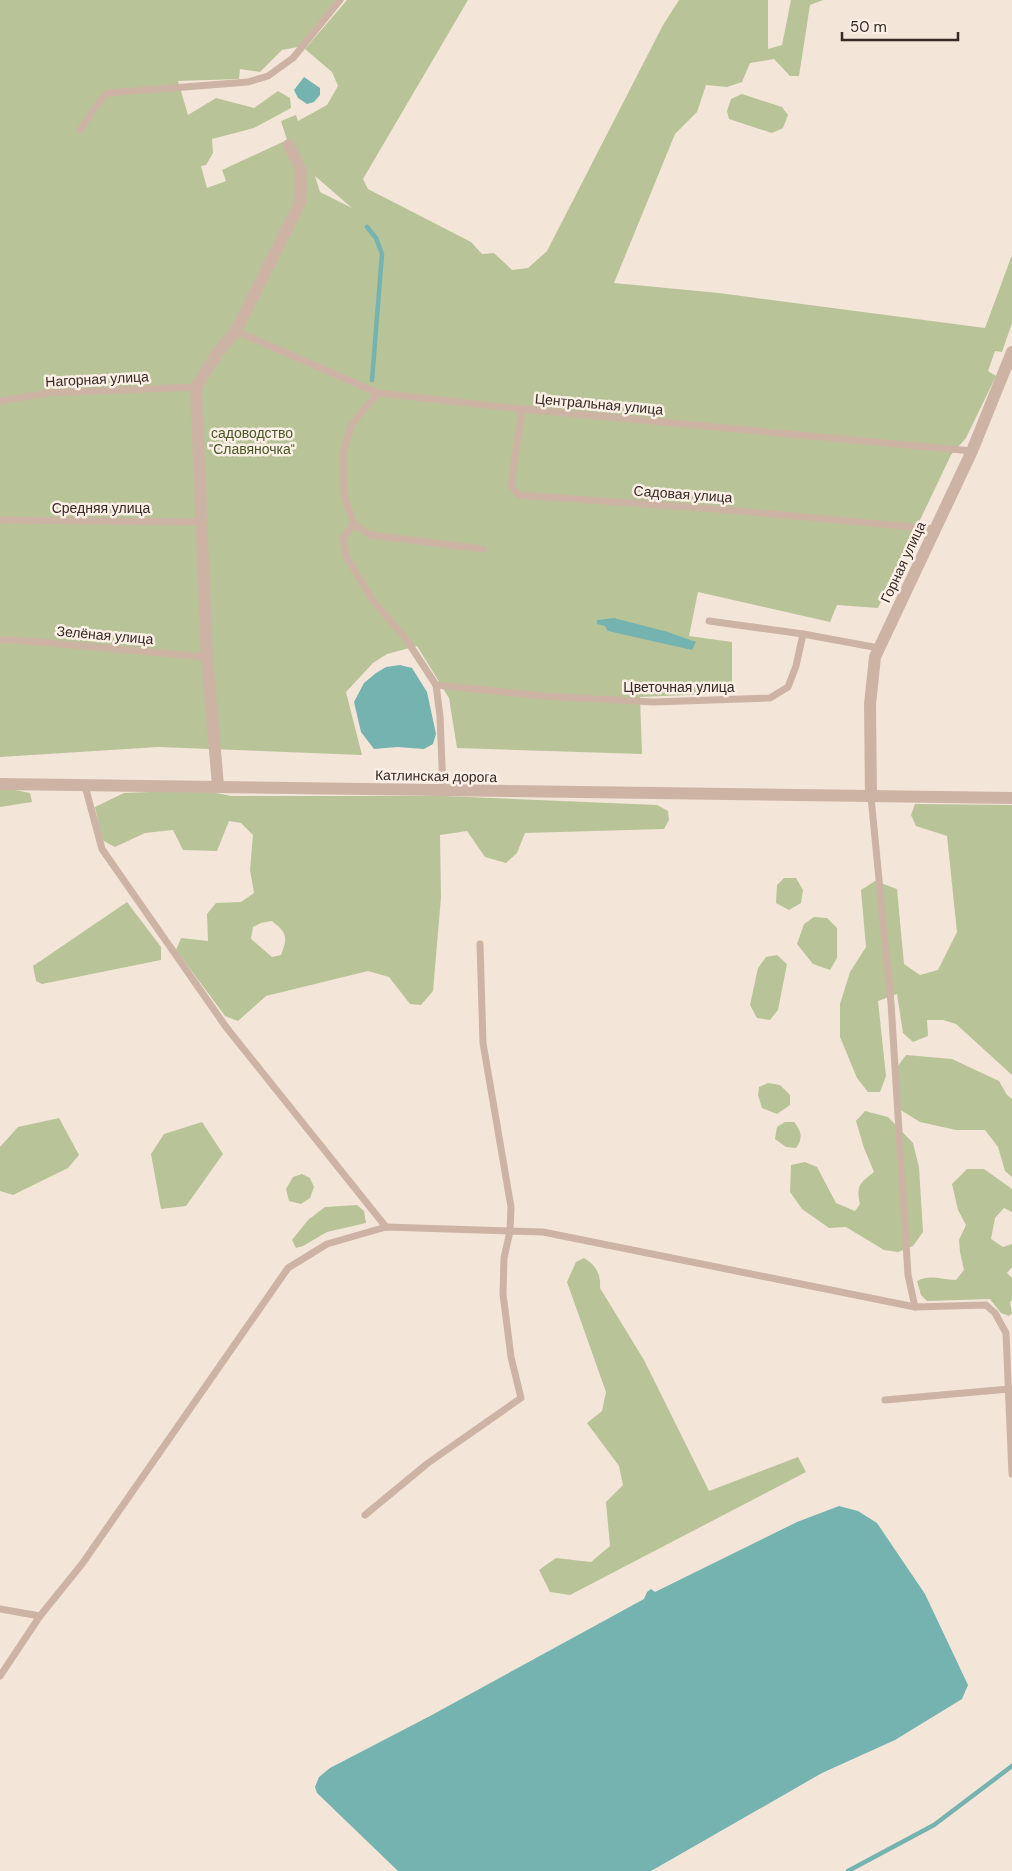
<svg xmlns="http://www.w3.org/2000/svg" width="1012" height="1871" viewBox="0 0 1012 1871" font-family="'DM Sans',sans-serif">
<style>
.green{fill:#b8c498;fill-rule:evenodd}
.water{fill:#75b3b1}
.lines{fill:none;stroke-linecap:round;stroke-linejoin:round}
.stream{stroke:#75b3b1;stroke-width:4.5}
.lane{stroke:#cdb3a4;stroke-width:7}
.street{stroke:#cdb3a4;stroke-width:12}
.labels{text-anchor:middle;stroke-width:5;stroke-linejoin:round;paint-order:stroke}
.street-label{font-size:14px;fill:#372a26;stroke:#fbefe6}
.park-label{font-size:14px;fill:#4a5828;stroke:#fbefe6}
</style>
<rect width="100%" height="100%" fill="#f4e5d9"/>
<g class="green">
<path d="M0,0H336L298,47L282,50L260,72L240,69L239,79L178,81L188,115L216,98L254,108L278,91L290,98L291,108L254,128L212,139L213,153L206,165L201,166L207,188L226,181L222,170L287,140L281,121L296,115L298,121L327,105L338,86L332,72L305,49L347,0H468L363,179L368,189L471,242L482,254L494,253L512,270L528,268L547,251L663,25L679,0H768V49L782,45L791,0H823L810,5L799,76H790L774,59L750,63L742,82L727,87L706,85L697,112L675,134L614,283L719,293L985,328L1012,255V323L1002,352L995,351L988,371L996,376L966,438L951,455L878,608L837,605L830,622L698,592L689,636L732,642V693L640,697L642,754L457,748L449,698L417,646L387,654L373,663L346,692L362,755L158,747L0,757ZM315,176L352,208L320,192Z"/>
<polygon points="742,94 782,107 788,115 783,128 772,133 729,119 727,111 731,99"/>
<polygon points="0,787 30,793 32,802 0,807"/>
<path d="M202,790L231,796H444L657,805L668,811L669,820L664,829L525,833L517,853L506,863L485,857L467,831L440,835L441,897L433,991L421,1005L410,1004L389,977L368,971L266,996L238,1021L225,1016L176,950L181,938L208,941L207,914L216,903L241,902L254,893L250,870L253,835L241,823L229,821L217,851L183,850L173,830L145,833L115,847L102,840L95,807L124,793ZM272,921C287,933 288,937 281,955L272,957L251,939L253,927L261,923Z"/>
<polygon points="915,804 1012,805 1012,1075 956,1024 943,1020 927,1020 928,1036 913,1042 903,1033 897,994 878,1001 886,1076 880,1092 868,1092 857,1078 840,1037 840,1004 850,972 866,947 861,890 875,881 897,889 904,964 920,975 938,970 957,932 947,836 916,826 911,815"/>
<polygon points="784,878 796,878 803,890 801,903 789,910 776,903 777,885"/>
<polygon points="127,902 161,947 161,960 42,984 36,981 33,966"/>
<polygon points="814,917 827,918 837,928 837,958 830,970 813,964 797,944 804,924"/>
<polygon points="777,955 787,964 778,1010 770,1020 757,1018 750,1005 758,968 766,957"/>
<polygon points="906,1055 952,1059 999,1081 1007,1095 1012,1099 1012,1177 1005,1171 998,1147 985,1130 956,1130 920,1122 899,1109 898,1066"/>
<polygon points="768,1083 780,1085 790,1095 790,1105 777,1114 762,1108 758,1095 759,1087"/>
<path d="M865,1111L888,1117L913,1143L919,1167L923,1232L913,1246L898,1252L884,1250L846,1227L829,1228L802,1209L790,1192L791,1165L805,1162L817,1167L836,1203L855,1211L860,1204C856,1185 860,1183 874,1172L864,1148L856,1121Z"/>
<polygon points="59,1118 79,1155 68,1168 13,1195 0,1191 0,1147 18,1127"/>
<polygon points="202,1122 223,1154 186,1206 161,1209 151,1154 164,1134"/>
<path d="M785,1122H794C802,1132 803,1138 796,1148L786,1147L775,1139L777,1127Z"/>
<path d="M967,1169H984L1012,1189V1212L1004,1208L995,1218L991,1239L1003,1247L1012,1244V1267L1007,1273L1012,1278V1300L1010,1302L1012,1313L1009,1316L1001,1313L990,1299L927,1301L921,1295L917,1281C931,1274 941,1280 956,1280L964,1270L960,1252L959,1240L966,1225L958,1210L952,1184Z"/>
<polygon points="302,1174 310,1178 314,1187 310,1198 301,1204 289,1201 286,1189 293,1177"/>
<polygon points="357,1205 364,1211 366,1223 327,1232 303,1246 296,1248 292,1240 308,1220 325,1207"/>
<path d="M584,1258C596,1265 601,1274 600,1288L644,1360L709,1491L798,1457L806,1472L570,1595L550,1592L539,1570L556,1558L591,1562L610,1546L606,1502L623,1485L619,1466L587,1423L602,1411L606,1392L567,1282L576,1262Z"/>
</g>
<g class="water">
<polygon points="304,77 320,88 320,95 314,102 307,104 298,98 294,90"/>
<polygon points="614,618 668,632 696,642 692,650 608,631 605,626 597,624 597,620"/>
<polygon points="400,665 412,668 427,692 436,734 433,744 424,749 397,747 374,749 361,732 354,702 364,683 376,673 386,667"/>
<polygon points="839,1506 858,1511 877,1523 925,1594 968,1685 962,1699 895,1740 822,1773 651,1871 398,1871 317,1793 315,1787 319,1777 330,1768 430,1716 644,1599 647,1592 651,1589 655,1592 797,1522"/>
</g>
<g class="lines">
<g class="stream">
<polyline points="367,227 376,238 382,254 372,380"/>
<polyline points="848,1871 934,1825 1012,1766"/>
</g>
<g class="lane">
<polyline points="80,130 100,101 108,93 248,82 268,76 293,58 340,0"/>
<polyline points="236,331 378,393 522,409 972,451"/>
<polyline points="378,393 352,424 343,452 344,495 354,524 343,538 346,556 373,601 406,639 436,685 440,716 443,791"/>
<polyline points="0,401 49,393 196,387"/>
<polyline points="522,409 511,486 519,495 729,510 935,529"/>
<polyline points="0,520 201,522"/>
<polyline points="354,524 370,535 483,549"/>
<polyline points="709,621 803,634"/>
<polyline points="0,640 15,640 207,657"/>
<polyline points="436,685 543,696 653,702 770,698 788,687 796,666 803,634 879,648"/>
<polyline points="85,786 102,849 226,1027 386,1227"/>
<polyline points="871,797 891,1003 908,1275 915,1307"/>
<polyline points="885,1400 1009,1389"/>
<polyline points="365,1515 428,1463 521,1398 511,1357 503,1294 504,1258 510,1231 511,1207 483,1043 480,944"/>
<polyline points="0,1609 40,1616"/>
<polyline points="0,1676 40,1616 82,1564 288,1268 327,1244 386,1227 543,1232 915,1307 986,1305 995,1313 1006,1333 1012,1474"/>
</g>
<g class="street">
<polyline points="0,784 1012,798"/>
<polyline points="218,786 207,657 196,387 218,352 236,331 300,203 301,171 289,145"/>
<polyline points="871,797 870,704 875,657 972,451 1012,352"/>
</g>
</g>
<g class="labels">
<g class="street-label">
<text transform="translate(97 379) rotate(-3)" y="5">Нагорная улица</text>
<text transform="translate(599 404) rotate(5)" y="5">Центральная улица</text>
<text transform="translate(683 494) rotate(4)" y="5">Садовая улица</text>
<text x="101" y="513">Средняя улица</text>
<text transform="translate(903 562) rotate(-65)" y="5">Горная улица</text>
<text transform="translate(105 635) rotate(5)" y="5">Зелёная улица</text>
<text x="679" y="692">Цветочная улица</text>
<text transform="translate(436 776) rotate(1)" y="5">Катлинская дорога</text>
</g>
<g class="park-label">
<text x="252" y="438">садоводство<tspan x="252" dy="16">"Славяночка"</tspan></text>
</g>
</g>
<path d="M842 32v8h116v-8" fill="none" stroke="#372a26" stroke-width="2.5"/>
<text x="850" y="32" font-size="15" fill="#372a26" stroke="#fbefe6" stroke-width="4" paint-order="stroke">50 m</text>
</svg>
